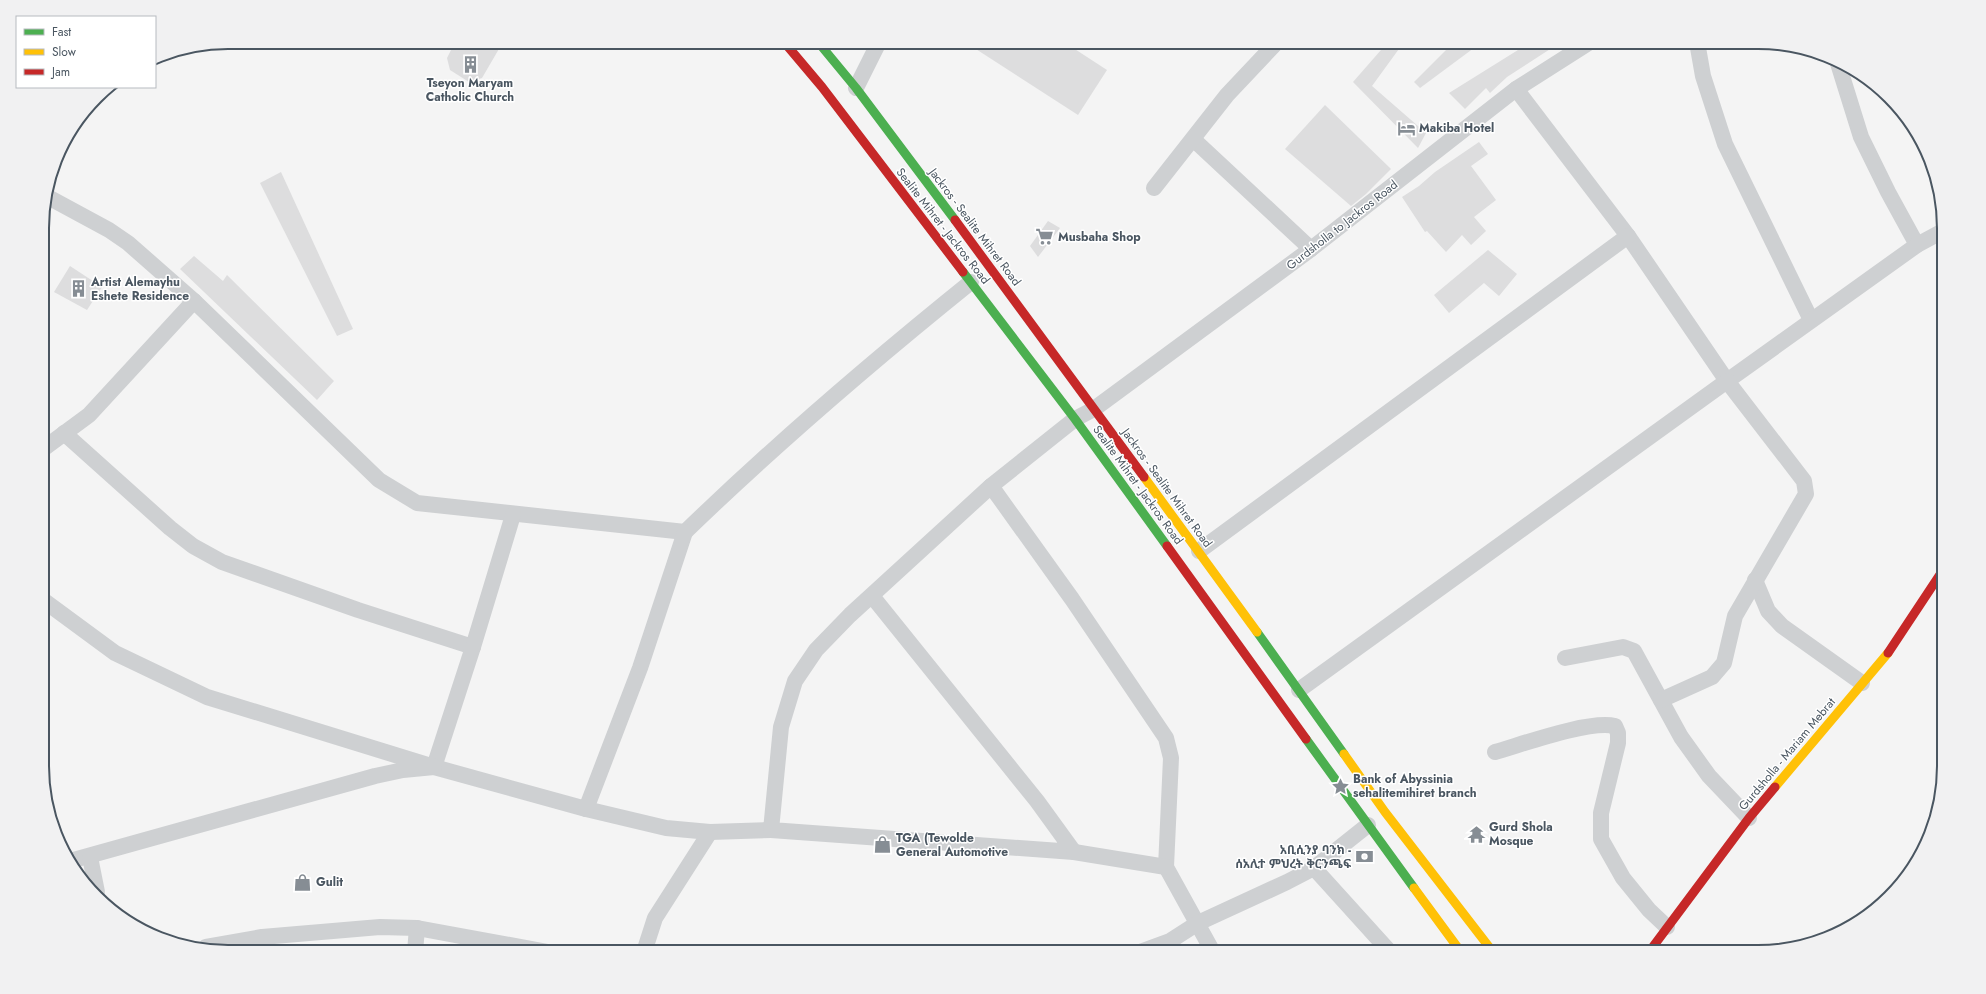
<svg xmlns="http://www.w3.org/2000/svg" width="1986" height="994" viewBox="0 0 1986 994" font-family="Jost,'Noto Sans Ethiopic',sans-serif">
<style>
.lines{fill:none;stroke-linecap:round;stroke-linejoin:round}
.stream{stroke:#aee2f0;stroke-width:5.5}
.building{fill:#ddddde}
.street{stroke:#ced0d2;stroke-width:16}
.fast{stroke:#4caf50;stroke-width:9}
.slow{stroke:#ffc107;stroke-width:9}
.jam{stroke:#c62828;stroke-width:9}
.labels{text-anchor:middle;stroke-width:3;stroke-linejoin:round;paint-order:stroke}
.poi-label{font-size:12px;font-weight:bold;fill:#4a5661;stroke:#fff;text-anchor:start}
.street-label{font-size:12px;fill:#4a5661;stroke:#fff}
.rim{fill:none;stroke:#4a5661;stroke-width:2}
</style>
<rect width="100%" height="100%" fill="#f4f4f4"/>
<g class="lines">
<polyline class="stream" points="1795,947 1863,919"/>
</g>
<g class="building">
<polygon points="455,42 503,42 482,78 469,82 450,70 447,58"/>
<polygon points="965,42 1064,42 1107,70 1078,115"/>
<polygon points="1388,42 1404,42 1372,86 1426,133 1418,148 1353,82"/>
<polygon points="1454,42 1482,42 1420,88 1414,82"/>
<polygon points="1531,42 1561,42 1507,77 1490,93 1486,88 1465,109 1449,93"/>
<polygon points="1325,105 1391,169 1366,194 1351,206 1285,149"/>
<polygon points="1479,142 1488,154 1471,166 1496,200 1474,217 1486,231 1471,245 1462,235 1446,252 1427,231 1425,232 1402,197 1419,186 1435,172"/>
<polygon points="281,172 353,329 337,336 260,183"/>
<polygon points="1048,221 1060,228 1038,257 1030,246"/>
<polygon points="1488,250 1517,274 1499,296 1484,283 1449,313 1434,295"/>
<polygon points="194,256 223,281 227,275 334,381 317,400 180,269"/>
<polygon points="70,266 102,287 87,310 54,292"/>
</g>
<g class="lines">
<g class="street">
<polyline points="1697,42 1703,76 1725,144 1811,320"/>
<polyline points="1837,60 1861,137 1888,192 1917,245"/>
<polyline points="856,88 879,42"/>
<polyline points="1516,89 1628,236 1727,381 1917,245 1943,231"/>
<polyline points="1193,139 1311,249"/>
<polyline points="1154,188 1227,95 1277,42"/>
<path d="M48,197L109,230L128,243L194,301L379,480L417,503L685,532C776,444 873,361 971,282"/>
<polyline points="64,433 170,528 193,546 222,562 358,610 473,647"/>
<polyline points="43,449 89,415 194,301"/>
<polyline points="991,486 1072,599 1166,738 1171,758 1166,867 1213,952"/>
<polyline points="513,515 473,647 434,767 586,809 666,828 710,832 771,830"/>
<polyline points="1199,551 1628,236"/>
<polyline points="1755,580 1768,611 1782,626 1862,683"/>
<polyline points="872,596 1037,801 1074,852 771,830 781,727 795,681 816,650 850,615 991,486 1075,419 1094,409 1311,249 1516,89 1590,42"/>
<polyline points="43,600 115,653 207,697 434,767 403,770 375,776 70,861"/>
<polyline points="1565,658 1623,647 1634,651 1681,737 1709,776 1749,818"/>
<polyline points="1299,690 1727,381 1804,481 1806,494 1735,616 1724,663 1712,677 1661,700"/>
<path d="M1495,752C1523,744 1589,720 1615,726L1618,733V743L1601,813V839L1623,878L1649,910L1667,927"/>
<polyline points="586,809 640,668 685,532"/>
<polyline points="1074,852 1166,867"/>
<polyline points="90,857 97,892"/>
<polyline points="1314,868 1390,952"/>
<polyline points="206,947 262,937 380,927 417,928 548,952"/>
<polyline points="415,952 417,928"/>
<polyline points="644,952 655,918 710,832"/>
<polyline points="1140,952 1170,941 1198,923 1287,882 1314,868 1368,825"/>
</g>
<g class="fast">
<polyline points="818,42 856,88 955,220"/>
<polyline points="963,272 1075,419 1167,546"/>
<polyline points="1257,632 1344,754"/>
<polyline points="1306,739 1414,888"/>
</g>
<g class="slow">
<polyline points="1144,477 1257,632"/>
<polyline points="1344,754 1385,812 1493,952"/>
<polyline points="1775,787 1888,653"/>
<polyline points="1414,888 1461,952"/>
</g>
<g class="jam">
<polyline points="784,42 822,87 963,272"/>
<polyline points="955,220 1144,477"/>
<polyline points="1167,546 1306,739"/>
<polyline points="1888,653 1943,570"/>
<polyline points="1649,952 1749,818 1775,787"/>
</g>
</g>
<defs>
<symbol id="building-bare" viewBox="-9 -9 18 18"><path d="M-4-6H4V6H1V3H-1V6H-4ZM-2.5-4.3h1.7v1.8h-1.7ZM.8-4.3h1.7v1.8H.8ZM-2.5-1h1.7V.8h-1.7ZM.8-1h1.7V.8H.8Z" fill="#868d94" stroke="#fff" stroke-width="2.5" paint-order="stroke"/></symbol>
<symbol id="hotel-bare" viewBox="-9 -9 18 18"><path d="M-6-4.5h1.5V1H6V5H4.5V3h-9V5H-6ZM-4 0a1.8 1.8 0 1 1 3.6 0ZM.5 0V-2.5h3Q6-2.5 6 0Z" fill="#868d94" stroke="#fff" stroke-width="2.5" paint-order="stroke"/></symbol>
<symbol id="supermarket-bare" viewBox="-9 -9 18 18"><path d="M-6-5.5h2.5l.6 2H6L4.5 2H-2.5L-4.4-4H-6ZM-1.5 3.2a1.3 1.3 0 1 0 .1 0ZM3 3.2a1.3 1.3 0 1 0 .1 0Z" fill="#868d94" stroke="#fff" stroke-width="2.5" paint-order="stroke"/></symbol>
<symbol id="sight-bare" viewBox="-9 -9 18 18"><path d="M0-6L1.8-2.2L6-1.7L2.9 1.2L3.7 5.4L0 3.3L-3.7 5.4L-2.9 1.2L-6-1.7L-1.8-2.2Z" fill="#868d94" stroke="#fff" stroke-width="2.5" paint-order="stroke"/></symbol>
<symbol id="temple-bare" viewBox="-9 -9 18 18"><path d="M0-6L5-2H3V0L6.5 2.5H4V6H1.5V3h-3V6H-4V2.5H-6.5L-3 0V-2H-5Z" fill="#868d94" stroke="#fff" stroke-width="2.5" paint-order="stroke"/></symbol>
<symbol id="shop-bare" viewBox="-9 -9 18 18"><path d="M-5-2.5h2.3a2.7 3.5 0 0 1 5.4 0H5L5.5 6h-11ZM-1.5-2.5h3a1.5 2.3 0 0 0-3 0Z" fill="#868d94" stroke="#fff" stroke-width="2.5" paint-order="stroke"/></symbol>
<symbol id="bank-bare" viewBox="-9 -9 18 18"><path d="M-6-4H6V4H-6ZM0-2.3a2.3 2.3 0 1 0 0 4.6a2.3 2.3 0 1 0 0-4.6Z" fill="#868d94" stroke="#fff" stroke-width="2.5" paint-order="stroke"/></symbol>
</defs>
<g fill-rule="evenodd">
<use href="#building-bare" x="458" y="52" width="25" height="25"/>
<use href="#hotel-bare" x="1394" y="116" width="25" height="25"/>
<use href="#supermarket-bare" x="1032" y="224" width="25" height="25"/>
<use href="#building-bare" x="66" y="276" width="25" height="25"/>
<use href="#sight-bare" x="1328" y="774" width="25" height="25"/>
<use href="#temple-bare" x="1464" y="822" width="25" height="25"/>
<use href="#shop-bare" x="870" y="832" width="25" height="25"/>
<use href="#bank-bare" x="1352" y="844" width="25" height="25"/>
<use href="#shop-bare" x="290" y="870" width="25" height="25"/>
</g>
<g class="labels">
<g class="poi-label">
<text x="470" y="87" text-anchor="middle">Tseyon Maryam<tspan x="470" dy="14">Catholic Church</tspan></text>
<text x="1419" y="132">Makiba Hotel</text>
<text x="1058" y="241">Musbaha Shop</text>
<text x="91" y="286">Artist Alemayhu<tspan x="91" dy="14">Eshete Residence</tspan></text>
<text x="1353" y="783">Bank of Abyssinia<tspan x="1353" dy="14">sehalitemihiret branch</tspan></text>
<text x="1489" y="831">Gurd Shola<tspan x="1489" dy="14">Mosque</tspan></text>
<text x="896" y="842">TGA (Tewolde<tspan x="896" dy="14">General Automotive</tspan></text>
<text x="1351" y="854" text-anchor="end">አቢሲንያ ባንክ -<tspan x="1351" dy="14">ሰአሊተ ምህረት ቅርንጫፍ</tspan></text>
<text x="316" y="886">Gulit</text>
</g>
<g class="street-label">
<text transform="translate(1342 225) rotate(-38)" y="4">Gurdsholla to Jackros Road</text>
<text transform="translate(943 226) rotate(52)" y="4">Sealite Mihret - Jackros Road</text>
<text transform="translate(975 227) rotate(53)" y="4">Jackros - Sealite Mihret Road</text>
<text transform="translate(1138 485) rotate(54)" y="4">Sealite Mihret - Jackros Road</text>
<text transform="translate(1167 488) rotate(54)" y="4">Jackros - Sealite Mihret Road</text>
<text transform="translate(1787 754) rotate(-50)" y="4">Gurdsholla - Mariam Mebrat</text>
</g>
</g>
<path d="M0 0H1986V994H0ZM228 49H1758A179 179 0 0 1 1937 228V766A179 179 0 0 1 1758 945H228A179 179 0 0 1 49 766V228A179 179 0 0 1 228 49Z" fill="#f1f1f2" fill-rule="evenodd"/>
<path class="rim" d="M228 49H1758A179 179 0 0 1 1937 228V766A179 179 0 0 1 1758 945H228A179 179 0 0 1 49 766V228A179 179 0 0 1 228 49Z"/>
<rect x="16" y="16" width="140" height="72" fill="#ffffff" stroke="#b7bbc0"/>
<rect x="24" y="29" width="20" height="6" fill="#4caf50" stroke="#b7bbc0"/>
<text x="52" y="36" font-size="12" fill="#4a5661">Fast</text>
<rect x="24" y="49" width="20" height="6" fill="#ffc107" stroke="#b7bbc0"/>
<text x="52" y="56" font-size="12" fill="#4a5661">Slow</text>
<rect x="24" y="69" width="20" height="6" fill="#c62828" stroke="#b7bbc0"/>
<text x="52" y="76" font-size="12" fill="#4a5661">Jam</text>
</svg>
